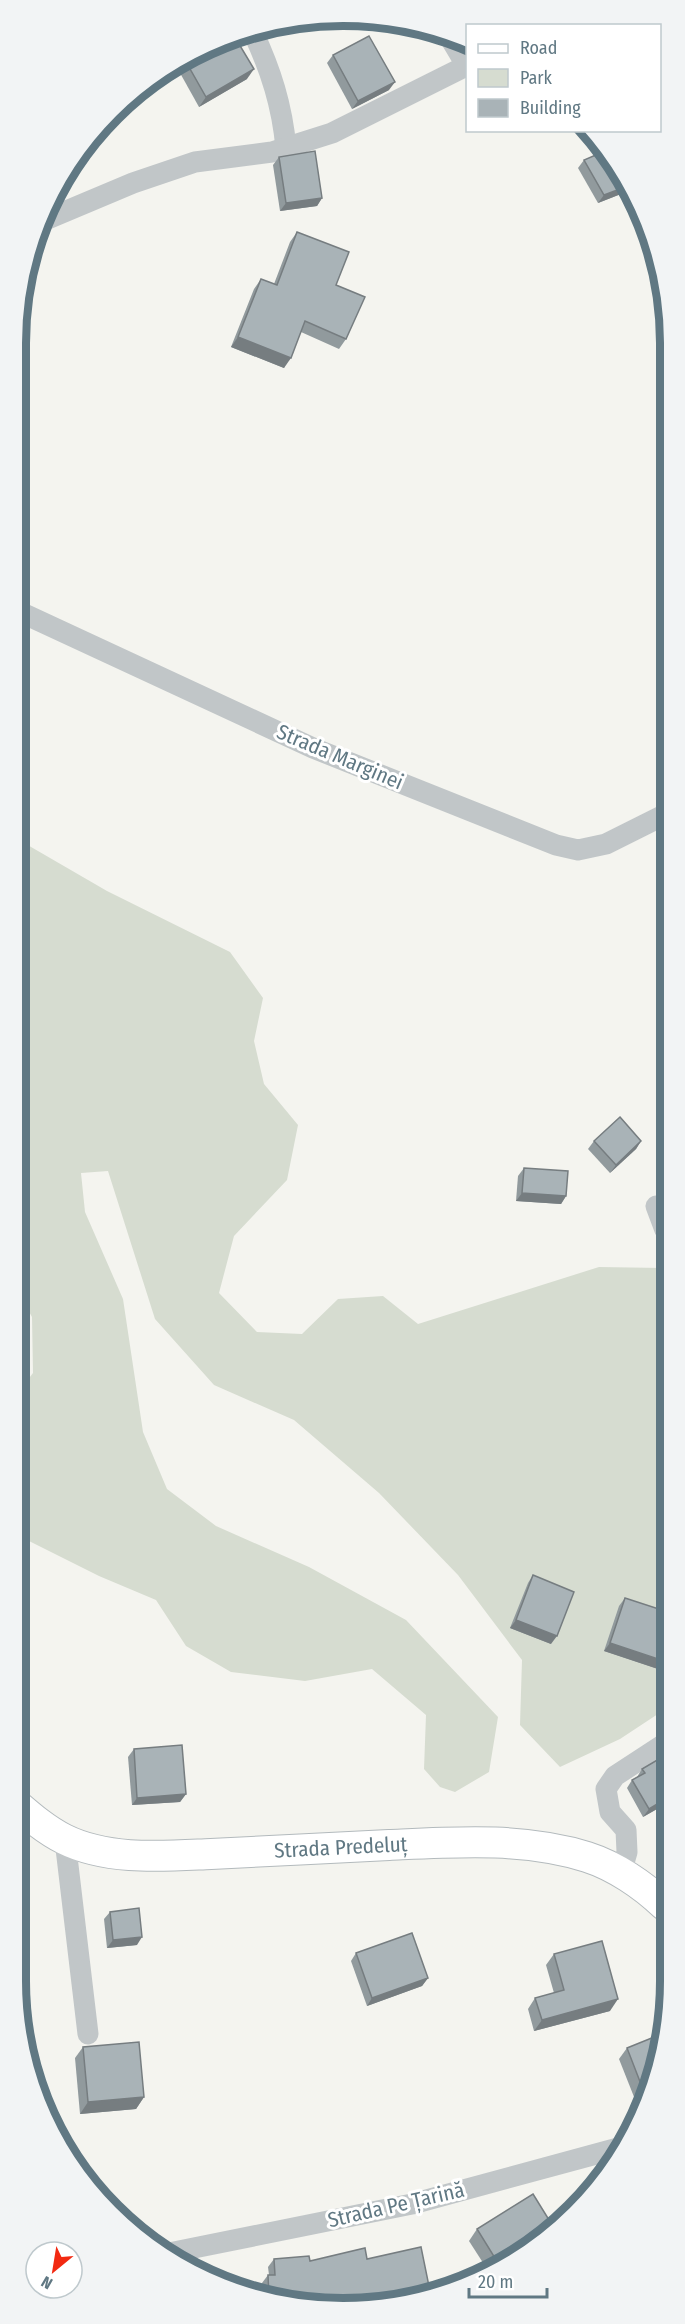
<svg xmlns="http://www.w3.org/2000/svg" width="685" height="2324" viewBox="0 0 685 2324" font-family="'Fira Sans Condensed',sans-serif">
<style>
.green{fill:#d6dcd0}
.lines{fill:none;stroke-linecap:round;stroke-linejoin:round}
.secondary-casing{stroke:#b3babd;stroke-width:32}
.minor{stroke:#c1c6c8;stroke-width:21}
.secondary{stroke:#fff;stroke-width:30}
.wall{fill:#919a9d}
.shaded-wall{fill:#767d80}
.building{fill:#a9b3b7;stroke:#767d80;stroke-width:1.5}
.labels{text-anchor:middle;stroke-width:6;stroke-linejoin:round;paint-order:stroke}
.street-label{font-size:21px;fill:#607883;stroke:#fff}
.rim{fill:none;stroke:#607883;stroke-width:8}
</style>
<rect width="100%" height="100%" fill="#f4f4ef"/>
<polygon class="green" points="19,840 107,891 230,952 263,998 254,1041 264,1084 298,1125 287,1180 234,1236 219,1293 257,1332 302,1334 338,1299 383,1296 418,1324 599,1267 663,1268 665,1282 664,1710 620,1739 560,1767 520,1725 522,1660 458,1575 379,1493 294,1420 214,1385 155,1319 108,1171 81,1173 85,1212 123,1299 143,1432 167,1489 216,1526 309,1567 406,1620 498,1717 489,1772 455,1792 440,1787 424,1769 426,1715 372,1669 305,1681 231,1672 186,1646 156,1600 99,1576 29,1541 17,1530 17,1394 33,1373 32,1317 18,1292"/>
<g class="lines">
<defs>
<g id="secondary">
<path id="s1" d="M16,1804C31,1817 46,1830 64,1839C108,1861 164,1856 211,1854C270,1851 330,1848 389,1845C454,1842 524,1837 587,1857C615,1866 643,1885 664,1905"/>
</g>
</defs>
<use href="#secondary" class="secondary-casing"/>
<g class="minor">
<path d="M253,32C271,71 282,105 286,148"/>
<polyline points="450,38 466,65"/>
<polyline points="45,220 133,183 195,162 272,152 332,133 468,65"/>
<polyline points="20,612 313,748 556,845 578,850 606,844 666,814"/>
<polyline points="656,1206 665,1230"/>
<polyline points="65,1840 88,2034"/>
<polyline points="621,1873 627,1852 626,1830 610,1812 606,1789 615,1776 664,1744"/>
<polyline points="169,2253 412,2204 622,2147"/>
</g>
<use href="#secondary" class="secondary"/>
</g>
<g class="wall">
<polygon points="236,39 247,79 199,107 175,64"/>
<polygon points="333,55 389,90 352,109 327,63"/>
<polygon points="605,151 630,188 626,192 598,203 578,168 584,160"/>
<polygon points="279,157 322,198 317,206 280,211 273,165"/>
<polygon points="297,232 336,285 346,339 339,349 301,332 284,368 231,347 254,289 261,279 274,284 290,242"/>
<polygon points="594,1141 641,1141 636,1149 610,1173 588,1149"/>
<polygon points="524,1168 566,1196 561,1204 516,1201 518,1176"/>
<polygon points="533,1575 551,1644 510,1628 528,1583"/>
<polygon points="625,1598 658,1669 604,1651 619,1606"/>
<polygon points="134,1749 186,1794 180,1802 132,1805 128,1757"/>
<polygon points="664,1756 664,1805 643,1817 627,1788 632,1780 637,1777 642,1769"/>
<polygon points="110,1912 137,1945 107,1948 104,1919"/>
<polygon points="356,1953 428,1978 422,1986 367,2006 351,1961"/>
<polygon points="554,1954 610,2011 534,2031 528,2009 535,1998 554,1993 546,1965"/>
<polygon points="664,2046 638,2107 619,2059 627,2048"/>
<polygon points="83,2047 144,2097 136,2109 80,2114 75,2058"/>
<polygon points="477,2229 542,2242 487,2269 469,2241"/>
<polygon points="274,2259 310,2261 367,2259 300,2306 263,2295 262,2283 268,2275 269,2275 268,2267"/>
</g>
<g class="shaded-wall">
<polygon points="254,69 247,79 199,107 206,97"/>
<polygon points="395,82 389,90 352,109 358,101"/>
<polygon points="628,186 630,188 626,192 598,203 604,195"/>
<polygon points="322,198 317,206 280,211 286,203"/>
<polygon points="238,337 291,358 284,368 231,347"/>
<polygon points="641,1141 636,1149 610,1173 616,1165"/>
<polygon points="522,1193 566,1196 561,1204 516,1201"/>
<polygon points="516,1620 557,1636 551,1644 510,1628"/>
<polygon points="610,1643 664,1661 658,1669 604,1651"/>
<polygon points="186,1794 180,1802 132,1805 137,1798"/>
<polygon points="664,1800 664,1805 643,1817 649,1809"/>
<polygon points="142,1937 137,1945 107,1948 113,1940"/>
<polygon points="428,1978 422,1986 367,2006 372,1998"/>
<polygon points="618,1999 610,2011 534,2031 542,2020"/>
<polygon points="144,2097 136,2109 80,2114 88,2102"/>
</g>
<g class="building">
<polygon points="369,36 395,82 358,101 333,55"/>
<polygon points="236,39 254,69 206,97 185,60"/>
<polygon points="315,151 322,198 286,203 279,157"/>
<polygon points="605,151 628,186 604,195 584,160"/>
<polygon points="297,232 349,252 336,285 365,297 346,339 305,321 291,358 238,337 261,279 277,285"/>
<polygon points="620,1117 641,1141 616,1165 594,1141"/>
<polygon points="524,1168 568,1171 566,1196 522,1193"/>
<polygon points="533,1575 574,1592 557,1636 516,1620"/>
<polygon points="625,1598 665,1611 664,1661 610,1643"/>
<polygon points="182,1745 186,1794 137,1798 134,1749"/>
<polygon points="664,1756 664,1800 649,1809 632,1780 645,1773 642,1769"/>
<polygon points="139,1908 142,1937 113,1940 110,1912"/>
<polygon points="412,1933 428,1978 372,1998 356,1953"/>
<polygon points="602,1941 618,1999 542,2020 535,1998 564,1990 554,1954"/>
<polygon points="664,2033 664,2046 644,2092 627,2048"/>
<polygon points="139,2042 144,2097 88,2102 83,2047"/>
<polygon points="39,2081 41,2108 35,2082"/>
<polygon points="533,2194 554,2228 542,2242 498,2263 477,2229"/>
<polygon points="421,2247 431,2296 428,2298 300,2306 269,2297 268,2275 275,2275 274,2259 309,2256 310,2261 365,2248 367,2259"/>
</g>
<g class="labels">
<g class="street-label">
<text transform="translate(340 757) rotate(23)" y="7">Strada Marginei</text>
<text dy="7" stroke="none"><textPath href="#s1" startOffset="339">Strada Predeluț</textPath></text>
<text transform="translate(396 2205) rotate(-13)" y="7">Strada Pe Țarină</text>
</g>
</g>
<path d="M0 0H685V2324H0ZM343 26H343A317 317 0 0 1 660 343V1981A317 317 0 0 1 343 2298H343A317 317 0 0 1 26 1981V343A317 317 0 0 1 343 26Z" fill="#f2f4f5" fill-rule="evenodd"/>
<path class="rim" d="M343 26H343A317 317 0 0 1 660 343V1981A317 317 0 0 1 343 2298H343A317 317 0 0 1 26 1981V343A317 317 0 0 1 343 26Z"/>
<rect x="466" y="24" width="195" height="108" fill="#ffffff" stroke="#bfc9cd" stroke-width="1.5"/>
<rect x="478" y="44" width="30" height="9" fill="#ffffff" stroke="#bfc9cd" stroke-width="1.5"/>
<text x="520" y="54" font-size="18" fill="#607883">Road</text>
<rect x="478" y="69" width="30" height="18" fill="#d6dcd0" stroke="#bfc9cd" stroke-width="1.5"/>
<text x="520" y="84" font-size="18" fill="#607883">Park</text>
<rect x="478" y="99" width="30" height="18" fill="#a9b3b7" stroke="#bfc9cd" stroke-width="1.5"/>
<text x="520" y="114" font-size="18" fill="#607883">Building</text>
<g transform="translate(54 2270) rotate(210)"><circle r="28" fill="#ffffff" stroke="#bfc9cd" stroke-width="1.5"/>
<path d="M0-4.5L10 22L0 15L-10 22Z" fill="#f22911"/>
<text y="-9" font-size="16" font-weight="bold" text-anchor="middle" fill="#607883">N</text>
</g>
<path d="M469 2288v9h78v-9" fill="none" stroke="#607883" stroke-width="3"/>
<text x="478" y="2288" font-size="18" fill="#607883" stroke="#ffffff" stroke-width="4.5" paint-order="stroke">20 m</text>
</svg>
